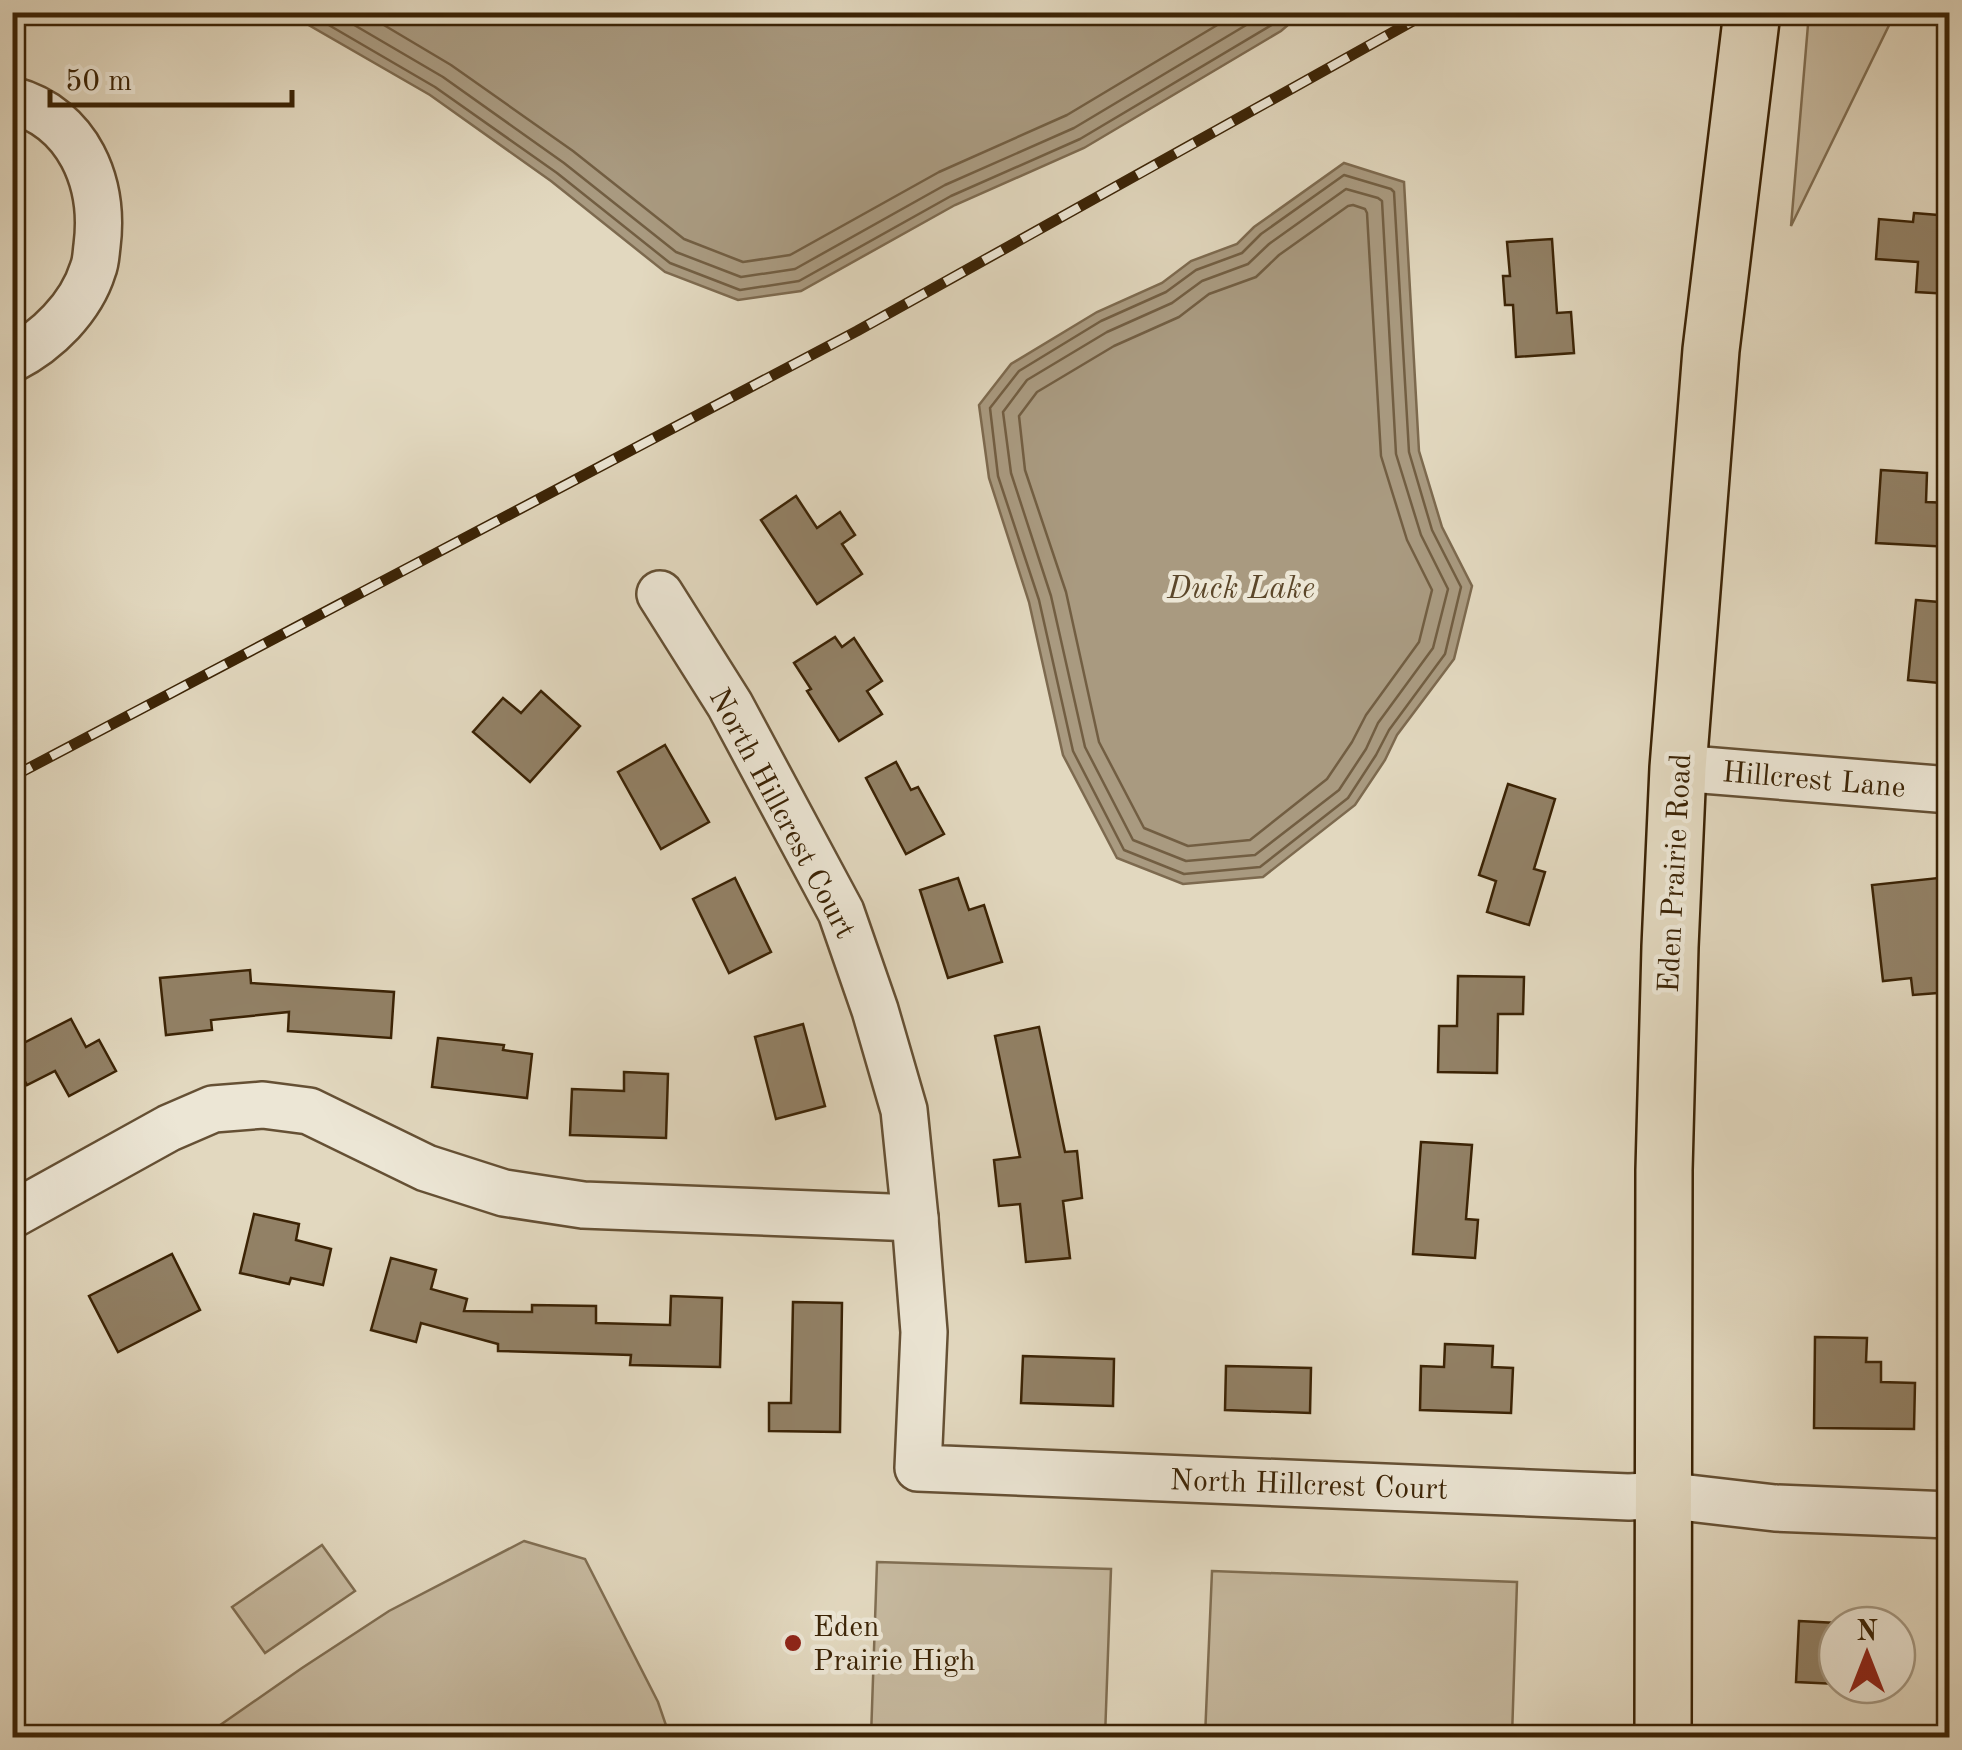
<svg xmlns="http://www.w3.org/2000/svg" width="1962" height="1750" viewBox="0 0 1962 1750" font-family="'Old Standard TT',serif">
<style>
.green{fill:#c6b99f;stroke:#806e52;stroke-width:2.5}
.water{fill:#a99a80;stroke:#7d6a4f;stroke-width:2.5}
.lines{fill:none;stroke-linecap:round;stroke-linejoin:round}
.shore{stroke:#725e42;stroke-width:2.5}
.building{fill:#928166;stroke:#3b2305;stroke-width:2.5}
.minor-casing{stroke:#655034;stroke-width:50}
.major-casing{stroke:#3b2305;stroke-width:60}
.minor{stroke:#ece6d5;stroke-width:45}
.major{stroke:#e2d8bf;stroke-width:55}
.rail-casing{stroke:#3b2305;stroke-width:11}
.rail{stroke:#ece6d5;stroke-width:8;stroke-dasharray:22;stroke-linecap:butt}
.poi-dot{fill:#8f2418;stroke:#ece6d5;stroke-width:4}
.labels{text-anchor:middle;stroke-width:9;stroke-linejoin:round;paint-order:stroke}
.street-label{font-size:30px;fill:#3b2305;stroke:#ece6d5}
.poi-label{font-size:30px;fill:#3b2305;stroke:#ece6d5;text-anchor:start}
.water-label{font-size:32px;font-style:italic;fill:#5c472a;stroke:#ece6d5}
</style>
<rect width="100%" height="100%" fill="#e2d8bf"/>
<filter id="stains"><feTurbulence type="fractalNoise" baseFrequency=".002" numOctaves="4"/><feColorMatrix values="0 0 0 0 .2 0 0 0 0 .09 0 0 0 0 .02 0 0 0 .5 -.17"/></filter>
<radialGradient id="worn" r=".72"><stop offset=".6" stop-color="#630" stop-opacity="0"/><stop offset="1" stop-color="#630" stop-opacity=".3"/></radialGradient>
<g class="green">
<polygon points="1809,13 1895,13 1791,226"/>
<polygon points="524,1541 585,1559 658,1702 670,1737 203,1737 302,1668 389,1611"/>
<polygon points="322,1545 355,1591 265,1653 232,1607"/>
<polygon points="877,1562 1111,1569 1105,1737 871,1737"/>
<polygon points="1212,1571 1517,1582 1512,1737 1205,1737"/>
</g>
<g class="water">
<polygon points="300,13 1302,13 1281,31 1084,148 955,205 801,291 738,300 665,272 551,181 430,95 307,24"/>
<polygon points="1344,163 1404,182 1419,451 1442,527 1472,586 1454,659 1397,735 1385,760 1355,805 1263,877 1183,884 1117,858 1063,755 1029,602 989,478 979,405 1011,364 1097,312 1162,283 1191,261 1237,244 1254,227"/>
</g>
<g class="lines">
<g class="shore">
<polyline points="311,12 315,17 435,87 557,173 670,263 740,290 799,281 951,196 1080,139 1275,23 1287,12"/>
<polyline points="332,12 443,77 564,163 676,252 741,277 795,269 945,185 1074,128 1268,12"/>
<polyline points="362,12 451,65 573,151 684,239 743,262 790,255 939,172 1067,115 1239,12"/>
<polygon points="1344,175 1391,189 1394,192 1409,452 1432,530 1461,587 1445,654 1389,730 1376,755 1348,798 1260,867 1184,874 1124,850 1073,751 1039,600 998,476 990,408 1019,371 1101,321 1166,292 1196,270 1242,253 1261,234"/>
<polygon points="1346,189 1378,198 1382,201 1396,454 1421,535 1448,589 1433,648 1378,723 1366,749 1339,790 1255,855 1186,861 1133,840 1085,747 1051,596 1011,473 1003,412 1027,380 1107,332 1172,303 1202,281 1248,264 1269,244"/>
<polygon points="1353,205 1365,209 1367,213 1381,456 1407,540 1432,590 1419,642 1366,715 1352,742 1327,779 1250,840 1188,846 1144,828 1099,742 1066,592 1025,470 1019,416 1037,392 1114,346 1179,317 1209,294 1256,277 1279,255 1348,206"/>
</g>
</g>
<g class="building">
<polygon points="1914,213 1950,216 1950,294 1916,292 1918,262 1876,259 1879,219 1913,222"/>
<polygon points="1552,239 1557,313 1571,312 1574,353 1516,357 1513,305 1505,305 1503,276 1510,276 1507,242"/>
<polygon points="1881,470 1927,473 1926,502 1950,503 1950,547 1876,543"/>
<polygon points="796,496 817,528 840,512 855,535 842,544 862,574 817,604 761,520"/>
<polygon points="1916,600 1950,603 1950,684 1908,680"/>
<polygon points="835,637 842,647 854,638 882,681 867,691 882,714 839,741 807,691 811,689 794,663"/>
<polygon points="541,691 580,726 530,782 473,732 503,698 521,713"/>
<polygon points="665,745 709,822 661,849 618,772"/>
<polygon points="896,762 911,790 918,787 944,834 906,854 866,778"/>
<polygon points="1508,784 1555,799 1534,869 1545,872 1529,925 1487,912 1496,881 1479,875"/>
<polygon points="735,878 771,952 729,973 693,899"/>
<polygon points="958,878 969,910 984,905 1002,962 948,978 920,890"/>
<polygon points="1938,878 1950,992 1913,995 1911,978 1883,981 1872,885"/>
<polygon points="250,970 251,983 394,992 391,1038 288,1031 289,1012 211,1020 212,1030 166,1035 160,978"/>
<polygon points="1458,976 1524,977 1523,1014 1498,1014 1497,1073 1438,1072 1439,1026 1457,1026"/>
<polygon points="71,1019 86,1047 99,1040 116,1071 69,1096 55,1071 27,1085 12,1058 12,1049"/>
<polygon points="803,1024 825,1106 776,1119 755,1037"/>
<polygon points="1039,1027 1065,1152 1077,1151 1082,1198 1063,1201 1070,1258 1026,1262 1020,1204 999,1206 994,1160 1020,1157 995,1036"/>
<polygon points="438,1038 504,1045 503,1050 532,1054 527,1098 432,1087"/>
<polygon points="624,1072 668,1074 666,1138 570,1135 572,1089 624,1091"/>
<polygon points="1421,1142 1472,1145 1466,1219 1478,1220 1475,1258 1413,1254"/>
<polygon points="254,1214 299,1224 296,1240 331,1249 323,1285 291,1278 289,1284 240,1273"/>
<polygon points="172,1254 200,1310 118,1352 89,1296"/>
<polygon points="391,1258 436,1270 431,1289 467,1299 464,1311 532,1312 532,1305 596,1306 596,1323 670,1325 671,1296 722,1298 720,1367 630,1365 631,1355 498,1351 498,1344 421,1323 416,1342 371,1330"/>
<polygon points="793,1302 842,1303 840,1432 769,1431 769,1403 791,1403"/>
<polygon points="1815,1337 1867,1338 1866,1362 1881,1362 1881,1382 1915,1383 1914,1429 1814,1428"/>
<polygon points="1445,1344 1493,1346 1492,1367 1513,1368 1511,1413 1420,1410 1421,1366 1444,1367"/>
<polygon points="1023,1356 1114,1359 1113,1406 1021,1403"/>
<polygon points="1226,1366 1311,1368 1310,1413 1225,1410"/>
<polygon points="1799,1621 1837,1623 1837,1684 1796,1682"/>
</g>
<g class="lines">
<defs>
<g id="minor">
<path d="M12,100C79,118 105,183 97,246C96,253 96,262 93,269C81,308 47,341 12,359"/>
<polyline points="660,594 730,705 841,912 875,1010 904,1110 915,1218 924,1332 918,1468 1629,1497 1663,1495 1775,1508 1950,1515"/>
<polyline points="1678,768 1950,790"/>
<polyline points="12,1215 169,1128 213,1109 263,1105 309,1111 426,1168 504,1193 583,1205 915,1218"/>
</g>
<polyline id="major" points="1663,1738 1664,1170 1670,947 1678,768 1711,350 1752,12"/>
</defs>
<use href="#minor" class="minor-casing"/>
<use href="#major" class="major-casing"/>
<use href="#minor" class="minor"/>
<use href="#major" class="major"/>
<defs>
<polyline id="rail" points="12,777 857,331 1429,12"/>
</defs>
<use href="#rail" class="rail-casing"/>
<use href="#rail" class="rail"/>
</g>
<circle class="poi-dot" cx="793" cy="1643" r="10"/>
<g class="labels">
<g class="street-label">
<text transform="translate(1814 779) rotate(5)" y="10">Hillcrest Lane</text>
<text transform="translate(783 813) rotate(62)" y="10">North Hillcrest Court</text>
<text transform="translate(1674 873) rotate(-87)" y="10">Eden Prairie Road</text>
<text transform="translate(1309 1484) rotate(2)" y="10">North Hillcrest Court</text>
</g>
<g class="poi-label">
<text x="813" y="1636">Eden<tspan x="813" dy="34">Prairie High</tspan></text>
</g>
<g class="water-label">
<text x="1241" y="598">Duck Lake</text>
</g>
</g>
<rect width="1962" height="1750" fill="none" stroke="#e2d8bf" stroke-width="50"/>
<rect x="15" y="15" width="1932" height="1720" fill="none" stroke="#3b2305" stroke-width="5"/>
<rect x="25" y="25" width="1912" height="1700" fill="none" stroke="#3b2305" stroke-width="2.5"/>
<g transform="translate(1867 1655)"><circle r="48" fill="#ece6d5" stroke="#a59882" stroke-width="2.5"/>
<path d="M0-8L18 38L0 25L-18 38Z" fill="#8f2418"/>
<text y="-15" font-size="28" font-weight="bold" text-anchor="middle" fill="#3b2305">N</text>
</g>
<path d="M50 90v15h242v-15" fill="none" stroke="#3b2305" stroke-width="5"/>
<text x="65" y="90" font-size="30" fill="#3b2305" stroke="#ece6d5" stroke-width="8" paint-order="stroke">50 m</text>
<rect width="100%" height="100%" filter="url(#stains)"/>
<rect width="100%" height="100%" fill="url(#worn)"/>
</svg>
